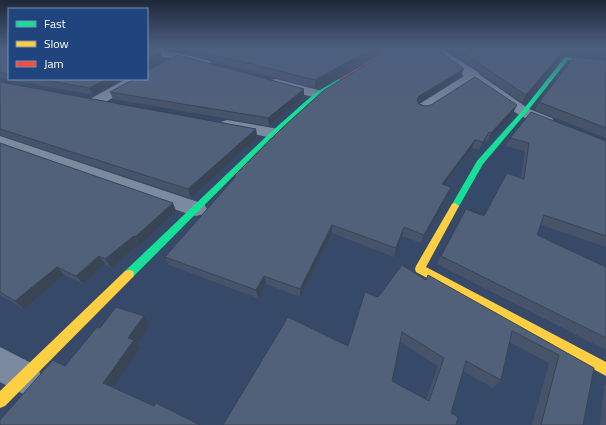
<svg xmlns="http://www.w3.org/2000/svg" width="606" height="425" viewBox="0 0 606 425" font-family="'Titillium Web',sans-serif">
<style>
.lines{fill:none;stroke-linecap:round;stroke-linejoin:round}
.street{fill:#7b8a9f;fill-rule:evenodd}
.fast{fill:#16e098;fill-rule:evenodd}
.slow{fill:#ffcf43;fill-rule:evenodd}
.jam{fill:#f24e42;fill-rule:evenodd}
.wall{fill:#475369;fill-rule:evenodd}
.shaded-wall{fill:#394455}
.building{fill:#52617a;stroke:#394455;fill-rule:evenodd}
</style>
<rect width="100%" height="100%" fill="#364968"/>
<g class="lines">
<g class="street">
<polygon points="147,49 178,53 210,61 212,64 210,67 206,68 177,59 147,54"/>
<path d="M430,49H442L478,72L480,75L529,109L552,118L554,121L552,124C531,130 490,94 473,82L428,111L423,112L418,111L416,108L418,105L464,76Z"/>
<polygon points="126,79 142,79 141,82 100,105 95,106 90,105 88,102 90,99"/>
<polygon points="276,79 322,91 324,94 322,97 317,98 271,86 269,83 271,80"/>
<polygon points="227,120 273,128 279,129 281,133 279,137 273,138 221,128 219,125 221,122"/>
<polygon points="0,136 204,204 207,209 204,214 196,216 188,214 0,147"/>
<polygon points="0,347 37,366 42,378 37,390 25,395 0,382"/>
</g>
<g class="fast">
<polygon points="565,57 606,61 606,63 568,60 526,113 483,164 458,208 452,208 451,206 477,161 522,111"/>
<polygon points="339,79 344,80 319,95 275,134 133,277 129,278 125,277 124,274 125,271 271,132 315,93"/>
</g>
<g class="slow">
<polygon points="455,203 459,206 426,267 606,362 606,376 416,272 415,269 416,266 452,204"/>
<polygon points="129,270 133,271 134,274 133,277 5,406 0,408 0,391 125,271"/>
</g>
<polygon class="jam" points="389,49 394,49 343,81 338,80"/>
</g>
<g class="wall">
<polygon points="0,49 9,49 9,79 123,79 93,95 0,78"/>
<polygon points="155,49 381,49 315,88 178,52"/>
<polygon points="445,49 606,49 606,56 567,54 563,55 522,103 481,74 479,71"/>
<polygon points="606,60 606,138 535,110 539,102"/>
<polygon points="461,76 418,103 419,104 425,106 513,113 488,141 485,140 479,150 472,148 445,185 448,195 421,243 402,236 394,257 332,233 300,297 266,284 258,298 169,265 165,257 235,178 235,175"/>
<polygon points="0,82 256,129 257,137 191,198 0,135"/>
<polygon points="304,89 304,96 269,126 113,99 110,92"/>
<polygon points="510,138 606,141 606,247 541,225 537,235 606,267 606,350 437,264 441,256 484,216 521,178 525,151 506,146"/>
<polygon points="0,143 176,211 139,246 138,245 111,268 105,264 83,284 64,275 24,309 0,295"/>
<path d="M426,280L594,368L583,425H532L549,363L509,342L501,380L493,388L463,371L451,413L223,425L348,346L378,297ZM400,342L438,366L426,400L392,381Z"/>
<polygon points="606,385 606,425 600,425 604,386"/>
</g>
<g class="shaded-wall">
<polygon points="371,49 381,49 315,88 315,80"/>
<polygon points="565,49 570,49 567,54 563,55 522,103 526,95"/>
<polygon points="161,52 162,59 147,66 147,59"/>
<polygon points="464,69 461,76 417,104 417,100 419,96"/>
<polygon points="107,79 123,79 93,95 89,88"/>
<polygon points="304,89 304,96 269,126 268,118"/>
<polygon points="517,105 513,113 488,141 491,133"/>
<polygon points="256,129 257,137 191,198 188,189"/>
<polygon points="489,132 485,140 479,150 483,142"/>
<polygon points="475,140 472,148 439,192 442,184"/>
<polygon points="451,187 448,195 421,243 424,235"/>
<polygon points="173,203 176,211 139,246 135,237"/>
<polygon points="332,225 332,233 300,297 300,289"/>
<polygon points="404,227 402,236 394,257 396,248"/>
<polygon points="134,236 138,245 111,268 105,259"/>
<polygon points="99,256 105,264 83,284 76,276"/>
<polygon points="57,267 64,275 24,309 15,301"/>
<polygon points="264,276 266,284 258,298 256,290"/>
<polygon points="144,316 149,325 137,344 140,348 111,391 103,383 128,338"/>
</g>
<g class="building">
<polygon points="0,49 9,49 9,74 0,72"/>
<polygon points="147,49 161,52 147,59"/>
<polygon points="191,49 371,49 315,80"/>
<polygon points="391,49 437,49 464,69 419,96 417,100 419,104 425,106 431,105 475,77 517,105 491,133 489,132 483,142 475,140 442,184 451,187 424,235 404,227 396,248 332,225 300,289 264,276 256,290 165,257 236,176 235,175 280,130 323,91"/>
<polygon points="456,49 565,49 526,95 484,67 481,64"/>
<polygon points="593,49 606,49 606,50"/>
<polygon points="178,55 304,89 268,118 110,92 134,79 147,79 147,70"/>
<polygon points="574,57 606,60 606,128 539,102"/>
<polygon points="39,79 107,79 89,88"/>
<polygon points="0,82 256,129 188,189 0,129"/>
<polygon points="531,112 606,141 606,236 544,215 537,235 606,267 606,338 441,256 466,209 484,216 507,173 524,179 529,143 510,138"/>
<polygon points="0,143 173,203 135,237 134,236 105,259 99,256 76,276 57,267 15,301 0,292"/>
<path d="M402,265L426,280L428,275L594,368L583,425H541L559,355L512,331L501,380L466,361L451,413L458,417L456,425H223L288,317L348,346L365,292L378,297ZM402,332L444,358L429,401L392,381Z"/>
<polygon points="116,307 144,316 128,338 134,340 103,383 154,406 156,403 200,425 0,425 0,420 53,360 65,366 97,327 100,328"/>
</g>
<linearGradient id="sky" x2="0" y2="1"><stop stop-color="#1e2839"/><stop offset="0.45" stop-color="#4c5f80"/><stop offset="1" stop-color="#4c5f80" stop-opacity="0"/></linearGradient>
<rect width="606" height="108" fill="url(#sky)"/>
<rect x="8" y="8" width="140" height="72" fill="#20457e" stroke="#798fb2"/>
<rect x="16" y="21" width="20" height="6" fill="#16e098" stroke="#798fb2"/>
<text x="44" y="28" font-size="12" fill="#ffffff">Fast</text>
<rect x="16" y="41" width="20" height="6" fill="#ffcf43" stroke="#798fb2"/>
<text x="44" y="48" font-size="12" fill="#ffffff">Slow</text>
<rect x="16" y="61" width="20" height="6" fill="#f24e42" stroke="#798fb2"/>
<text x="44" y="68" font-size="12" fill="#ffffff">Jam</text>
</svg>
